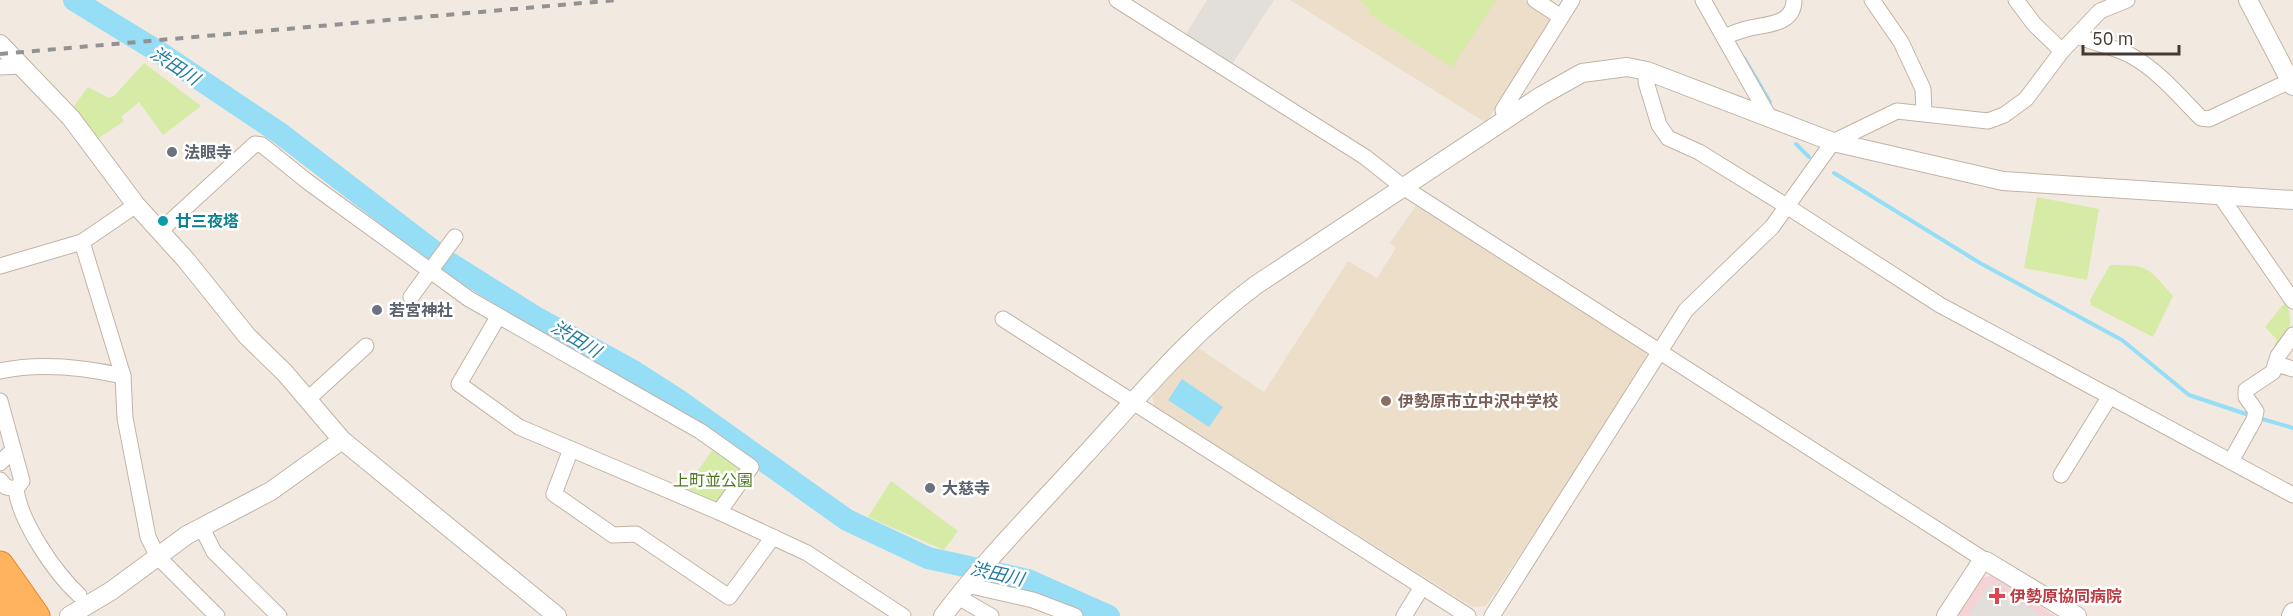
<svg xmlns="http://www.w3.org/2000/svg" width="2293" height="616" viewBox="0 0 2293 616" font-family="'IBM Plex Sans','Noto Sans JP',sans-serif">
<style>
.education{fill:#eddec9}
.medical{fill:#f5d2d3}
.green{fill:#d6eba5}
.parking{fill:#e2deda}
.water{fill:#96ddf6}
.lines{fill:none;stroke-linecap:round;stroke-linejoin:round}
.stream{stroke:#96ddf6;stroke-width:4}
.river{stroke:#96ddf6;stroke-width:22}
.minor-casing{stroke:#c1b4a6;stroke-width:17}
.tertiary-casing{stroke:#c1b4a6;stroke-width:20}
.motorway-casing{stroke:#ea8423;stroke-width:29}
.minor{stroke:#fff;stroke-width:15}
.tertiary{stroke:#fff;stroke-width:18}
.motorway{stroke:#ffb35f;stroke-width:27}
.rail{stroke:#929292;stroke-width:4;stroke-dasharray:8 8;stroke-linecap:butt}
.worship-dot{fill:#6b7280;stroke:#fff;stroke-width:2}
.culture-dot{fill:#0f9aa8;stroke:#fff;stroke-width:2}
.education-dot{fill:#8d6e63;stroke:#fff;stroke-width:2}
.health-dot{fill:#e0444e;stroke:#fff;stroke-width:2}
.labels{text-anchor:middle;stroke-width:5;stroke-linejoin:round;paint-order:stroke}
.worship-label{font-size:16px;font-weight:bold;fill:#5b616d;stroke:#fff;text-anchor:start}
.culture-label{font-size:16px;font-weight:bold;fill:#0d838f;stroke:#fff;text-anchor:start}
.education-label{font-size:16px;font-weight:bold;fill:#785e54;stroke:#fff;text-anchor:start}
.park-label{font-size:16px;fill:#4f7921;stroke:#fff}
.health-label{font-size:16px;font-weight:bold;fill:#be3a42;stroke:#fff;text-anchor:start}
.water-label{font-size:18px;font-style:italic;fill:#207b9e;stroke:#fff}
</style>
<rect width="100%" height="100%" fill="#f2eae1"/>
<g class="education">
<polygon points="1290,0 1524,0 1548,16 1549,21 1486,123"/>
<polygon points="1417,204 1644,349 1647,357 1561,494 1486,606 1472,607 1154,406 1152,396 1197,347 1264,392 1348,261 1377,278 1396,248 1390,243"/>
</g>
<polygon class="medical" points="1993,576 2055,616 1957,616 1982,577"/>
<g class="green">
<polygon points="1360,0 1496,0 1452,67 1369,14 1368,8"/>
<polygon points="144,63 201,106 163,135 139,102 121,117 124,121 96,140 74,106 88,87 109,98 115,95"/>
<polygon points="2037,197 2099,209 2087,280 2024,268"/>
<path d="M2110,265C2150,265 2147,267 2173,296L2153,337L2091,305L2090,300Z"/>
<path d="M2286,301C2293,324 2292,329 2277,348L2274,345L2277,340L2265,327Z"/>
<polygon points="715,446 743,470 719,505 684,491"/>
<polygon points="891,481 958,531 944,550 868,517"/>
</g>
<g class="parking">
<polygon points="1207,0 1274,0 1229,69 1183,39"/>
<polygon points="1990,583 2041,616 1968,616"/>
</g>
<polygon class="water" points="1182,379 1223,407 1209,427 1168,400"/>
<g class="lines">
<g class="stream">
<polyline points="1744,58 1770,102"/>
<polyline points="1796,144 1809,157"/>
<polyline points="1834,173 1980,263 2122,340 2189,395 2252,416"/>
<polyline points="2259,418 2293,428"/>
</g>
<polyline class="river" points="74,0 162,54 281,134 448,262 537,318 635,372 677,399 847,520 928,558 1028,580 1109,616"/>
<defs>
<g id="minor">
<polyline points="1117,0 1365,157 1403,187 1986,561"/>
<polyline points="1535,0 1561,17"/>
<polyline points="1703,0 1769,117"/>
<polyline points="1872,0 1901,42 1923,89 1924,112"/>
<polyline points="2016,0 2034,24 2062,51"/>
<path d="M2077,36C2094,43 2114,47 2130,55C2159,71 2178,95 2201,118L2209,119L2290,81"/>
<path d="M1724,37C1731,34 1739,31 1746,29C1764,24 1794,26 1794,0"/>
<polyline points="0,67 21,66"/>
<polyline points="1647,71 1646,82 1659,125 1668,138 1699,152 1788,207 1940,305 2293,495"/>
<polyline points="1506,120 1503,110 1572,0"/>
<polyline points="2219,194 2293,301"/>
<polyline points="160,231 255,144 262,145 308,182 469,299 700,431 751,467 719,512"/>
<polyline points="82,242 123,376 125,418 148,537 158,557 217,616"/>
<polyline points="0,266 82,242 136,205"/>
<polyline points="411,297 455,237"/>
<polyline points="498,317 459,384 519,427 719,512 807,553 903,616"/>
<polyline points="1003,319 1468,616"/>
<polyline points="2276,364 2293,369"/>
<path d="M0,371C41,362 83,367 123,376"/>
<polyline points="308,399 366,346"/>
<path d="M0,401L22,481L16,489C20,522 55,573 79,595"/>
<polyline points="571,449 554,494 613,535 636,534 729,597 773,537"/>
<polyline points="2231,461 2254,420 2256,411 2246,397 2246,390 2273,372 2278,356 2293,335"/>
<polyline points="0,463 13,450"/>
<polyline points="2061,475 2110,396"/>
<polyline points="0,480 6,487 16,489"/>
<polyline points="202,528 214,552 279,616"/>
<polyline points="967,585 1033,600 1075,616"/>
<polyline points="958,597 991,616"/>
<polyline points="1404,616 1422,587"/>
<polyline points="1492,616 1686,310 1772,227 1833,142 1897,111 1988,121 2004,115 2026,99 2062,51 2100,11 2127,0"/>
</g>
<g id="tertiary">
<polyline points="2248,0 2293,86"/>
<polyline points="0,44 71,118 136,205 186,260 247,336 285,373 342,440 557,616"/>
<polyline points="69,616 111,591 187,535 271,491 342,440"/>
<path d="M943,616C986,559 1037,508 1085,455C1141,394 1189,335 1256,285L1541,96L1582,73L1627,67L1647,71L1833,142L2003,181L2293,200"/>
<polyline points="1946,616 1980,564 1986,561 2077,616"/>
<polyline points="2291,616 2293,612"/>
</g>
<g id="motorway">
<polyline points="0,565 36,616"/>
<polyline points="0,602 10,616"/>
</g>
</defs>
<use href="#minor" class="minor-casing"/>
<use href="#tertiary" class="tertiary-casing"/>
<use href="#motorway" class="motorway-casing"/>
<use href="#minor" class="minor"/>
<use href="#tertiary" class="tertiary"/>
<use href="#motorway" class="motorway"/>
<polyline class="rail" points="0,54 617,0"/>
</g>
<g class="worship-dot">
<circle cx="172" cy="152" r="6"/>
<circle cx="377" cy="310" r="6"/>
<circle cx="930" cy="488" r="6"/>
</g>
<circle class="culture-dot" cx="163" cy="221" r="6"/>
<circle class="education-dot" cx="1386" cy="401" r="6"/>
<path class="health-dot" d="M1994 587h6v6h6v6h-6v6h-6v-6h-6v-6h6z"/>
<g class="labels">
<g class="worship-label">
<text x="184" y="158">法眼寺</text>
<text x="389" y="316">若宮神社</text>
<text x="942" y="494">大慈寺</text>
</g>
<g class="culture-label">
<text x="175" y="227">廿三夜塔</text>
</g>
<g class="education-label">
<text x="1398" y="407">伊勢原市立中沢中学校</text>
</g>
<g class="park-label">
<text x="713" y="486">上町並公園</text>
</g>
<g class="health-label">
<text x="2010" y="602">伊勢原協同病院</text>
</g>
<g class="water-label">
<text transform="translate(175 66) rotate(33)" y="6">渋田川</text>
<text transform="translate(576 339) rotate(31)" y="6">渋田川</text>
<text transform="translate(997 574) rotate(13)" y="6">渋田川</text>
</g>
</g>
<path d="M2083 45v9h96v-9" fill="none" stroke="#443a31" stroke-width="3"/>
<text x="2092" y="45" font-size="18" fill="#443a31" stroke="#ffffff" stroke-width="4.5" paint-order="stroke">50 m</text>
</svg>
